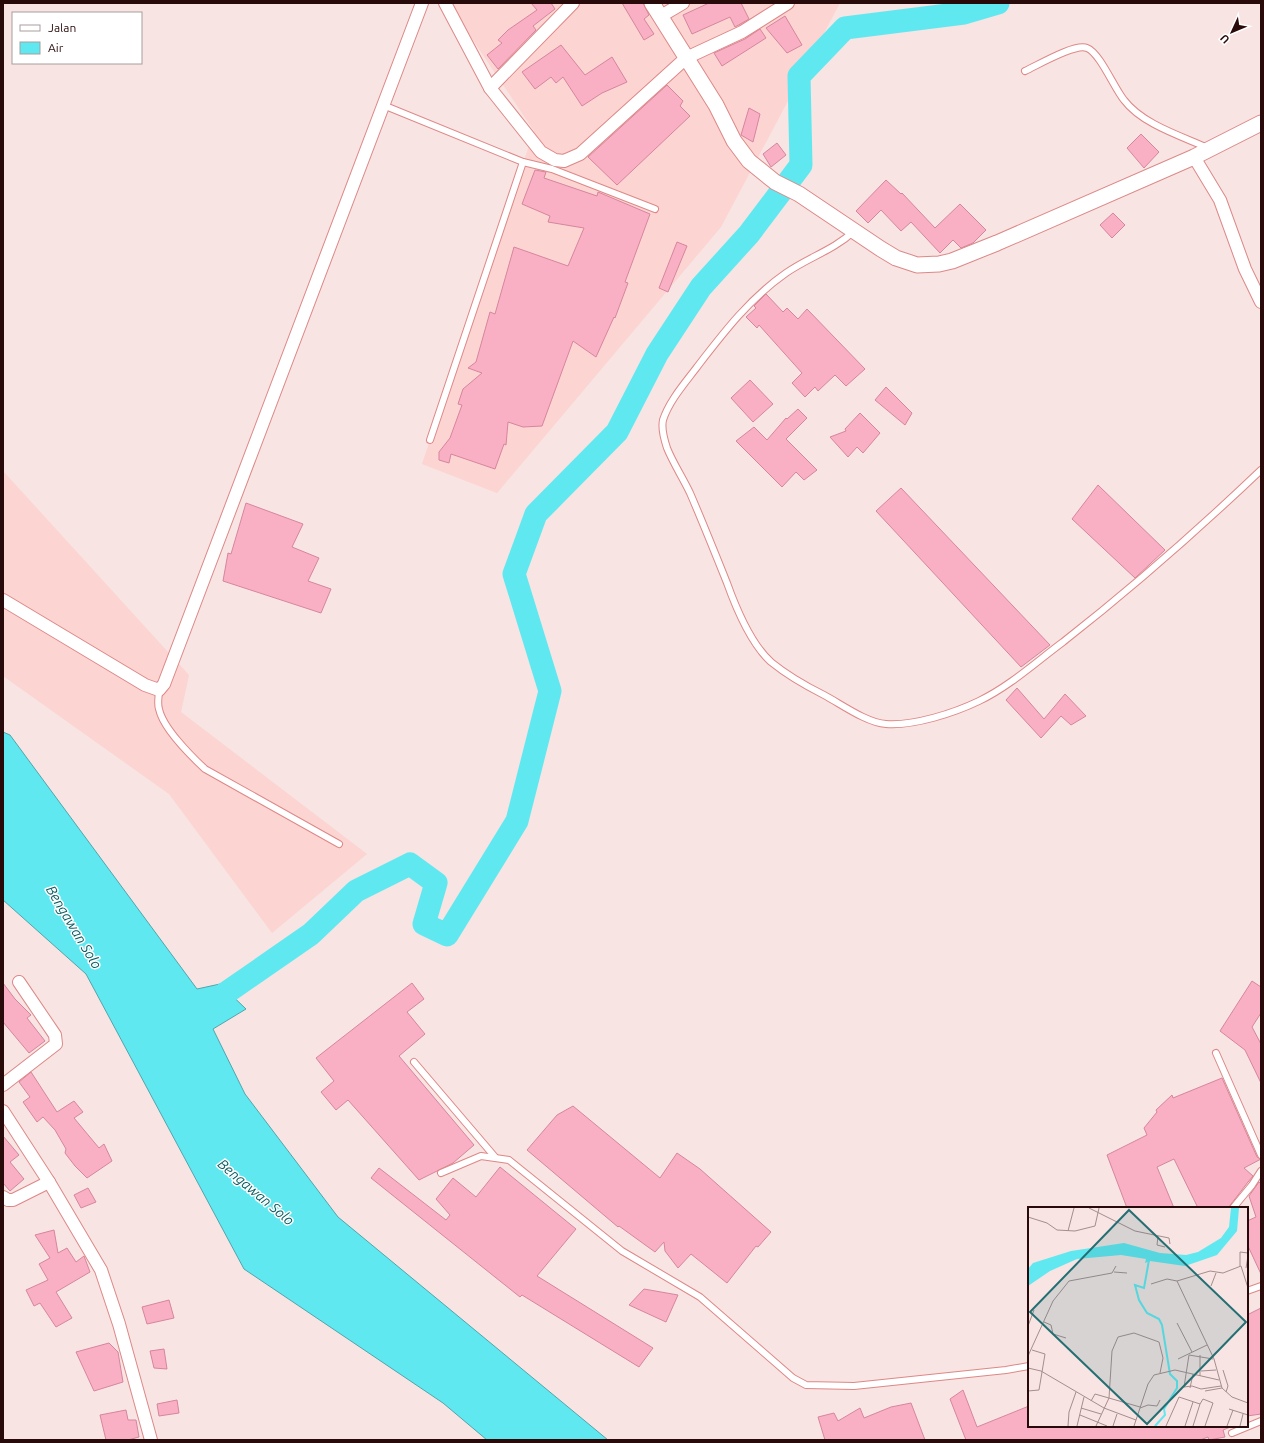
<svg xmlns="http://www.w3.org/2000/svg" width="1264" height="1443" viewBox="0 0 1264 1443" font-family="Ubuntu,sans-serif">
<style>
.built{fill:#fcd4d2}
.water{fill:#60e8f1;stroke:#50a5ac}
.lines{fill:none;stroke-linecap:round;stroke-linejoin:round}
.river{stroke:#60e8f1;stroke-width:23}
.building{fill:#f9b0c4;stroke:#d7859d}
.service-casing{stroke:#dd8887;stroke-width:8}
.minor-casing{stroke:#dd8887;stroke-width:14}
.tertiary-casing{stroke:#dd8887;stroke-width:17}
.service{stroke:#fff;stroke-width:6}
.minor{stroke:#fff;stroke-width:12}
.tertiary{stroke:#fff;stroke-width:15}
.labels{text-anchor:middle;stroke-width:3;stroke-linejoin:round;paint-order:stroke}
.water-label{font-size:14px;font-style:italic;fill:#0a5c61;stroke:#fff}
.inset-river{fill:none;stroke:#60e8f1;stroke-width:2}
.inset-road{fill:none;stroke:#a58d8d;stroke-width:1}
.view{fill:#246f74;fill-opacity:0.15;stroke:#246f74;stroke-width:2}
.inset-edge{fill:none;stroke:#290a0b;stroke-width:2}
</style>
<rect width="100%" height="100%" fill="#f7e4e3"/>
<g class="built">
<polygon points="448,3 840,3 721,227 497,493 422,464 534,131"/>
<polygon points="3,471 189,675 181,712 367,854 272,933 169,794 3,676"/>
</g>
<polygon class="water" points="3,732 10,735 197,989 220,984 246,1009 213,1029 245,1094 338,1217 608,1440 487,1440 443,1403 244,1269 86,974 3,900"/>
<g class="lines">
<polyline class="river" points="200,1006 223,995 311,934 356,891 410,864 436,883 424,924 447,935 517,821 550,691 514,574 536,514 617,432 657,354 701,287 749,234 801,165 799,76 845,28 964,13 998,3"/>
</g>
<g class="building">
<polygon points="531,3 551,3 555,9 533,26 536,30 498,69 487,55 502,43 498,40 508,30 537,10"/>
<polygon points="622,3 643,3 649,15 644,19 654,34 644,40"/>
<polygon points="709,3 741,3 749,19 735,27 730,17 692,34 683,15"/>
<polygon points="785,16 802,45 787,53 766,28"/>
<polygon points="760,29 766,38 722,66 714,53 745,39"/>
<polygon points="561,45 585,75 612,57 627,82 602,93 582,106 563,77 556,83 551,77 535,89 522,72"/>
<polygon points="667,85 683,101 680,106 690,116 617,185 588,157"/>
<polygon points="749,108 760,114 753,142 741,135"/>
<polygon points="1141,134 1159,152 1144,168 1127,148"/>
<polygon points="777,143 786,155 771,167 763,154"/>
<polygon points="535,170 546,172 544,178 597,196 598,192 650,214 625,282 628,283 615,318 614,317 596,357 573,341 542,426 523,427 508,422 506,445 504,444 495,469 451,454 449,463 439,460 439,452 450,438 462,405 458,404 463,389 482,373 468,368 476,362 490,312 495,314 514,247 568,266 584,228 548,222 550,216 522,204"/>
<polygon points="886,180 901,194 902,193 935,228 960,204 986,230 973,243 961,248 953,240 940,253 911,222 901,231 881,210 868,223 856,211"/>
<polygon points="1113,213 1125,225 1112,238 1100,225"/>
<polygon points="677,242 687,246 668,292 659,288"/>
<polygon points="766,294 783,312 787,308 798,319 807,309 865,369 846,386 835,375 818,391 815,387 805,397 792,383 802,373 759,325 757,328 746,317 756,308 754,306"/>
<polygon points="750,380 773,404 753,422 731,398"/>
<polygon points="886,387 912,413 905,425 875,400"/>
<polygon points="798,409 807,418 786,439 817,470 804,480 796,472 782,487 736,441 754,427 767,440 786,418 787,419"/>
<polygon points="860,413 880,433 863,453 857,447 848,457 830,437 846,431 845,429"/>
<polygon points="1098,485 1165,550 1135,578 1072,519"/>
<polygon points="901,488 1050,645 1021,667 876,511"/>
<polygon points="246,503 303,524 292,547 319,558 308,581 331,589 321,613 223,581 228,553 231,554"/>
<polygon points="1017,688 1044,719 1065,694 1086,716 1071,725 1061,716 1041,738 1006,700"/>
<polygon points="1252,981 1261,987 1261,1013 1252,1027 1261,1044 1261,1083 1245,1050 1220,1031"/>
<polygon points="3,983 15,999 31,1015 27,1018 45,1041 29,1053 3,1022"/>
<polygon points="412,983 424,999 407,1012 425,1034 399,1056 474,1145 453,1163 419,1180 348,1100 336,1110 321,1092 334,1081 316,1058"/>
<polygon points="31,1072 57,1112 74,1101 83,1112 74,1118 99,1148 104,1144 112,1161 87,1178 75,1166 65,1153 66,1149 55,1130 43,1117 37,1122 23,1102 30,1097 19,1082"/>
<polygon points="1222,1078 1257,1157 1261,1159 1244,1168 1253,1176 1248,1182 1228,1208 1198,1208 1174,1159 1157,1167 1174,1208 1127,1208 1107,1155 1147,1135 1144,1128 1157,1112 1156,1110 1172,1095 1173,1098"/>
<polygon points="573,1106 660,1178 677,1153 700,1169 771,1232 758,1247 756,1246 727,1283 691,1254 678,1268 665,1251 664,1242 655,1252 619,1226 618,1227 527,1150 557,1115"/>
<polygon points="3,1136 19,1155 10,1162 24,1179 10,1191 3,1183"/>
<polygon points="500,1167 576,1229 537,1276 653,1348 639,1367 522,1295 520,1297 371,1178 379,1168 446,1220 450,1215 436,1199 453,1178 476,1197"/>
<polygon points="1259,1182 1261,1184 1261,1274 1247,1244 1247,1221 1256,1217 1249,1196"/>
<polygon points="88,1188 96,1202 81,1208 74,1195"/>
<polygon points="54,1230 58,1253 67,1248 76,1262 84,1256 90,1272 56,1292 72,1318 56,1327 40,1303 34,1306 26,1290 48,1280 39,1264 50,1258 35,1235"/>
<polygon points="644,1289 678,1295 666,1322 629,1305"/>
<polygon points="169,1300 174,1318 147,1324 142,1307"/>
<polygon points="1261,1308 1261,1414 1247,1416 1247,1315"/>
<polygon points="109,1343 118,1352 123,1382 94,1391 76,1352"/>
<polygon points="164,1349 167,1369 154,1368 150,1351"/>
<polygon points="963,1390 977,1427 1029,1406 1029,1426 1233,1426 1223,1430 1225,1437 1209,1440 1208,1437 1200,1440 966,1440 950,1399"/>
<polygon points="177,1400 179,1413 159,1416 157,1404"/>
<polygon points="911,1403 925,1440 825,1440 818,1417 834,1413 838,1421 860,1408 864,1418 891,1407"/>
<polygon points="126,1410 128,1420 136,1420 139,1437 128,1440 106,1440 100,1415"/>
</g>
<g class="lines">
<defs>
<g id="service">
<path d="M1025,71C1038,65 1075,43 1087,48C1100,53 1114,88 1124,100C1142,124 1181,136 1208,148"/>
<polyline points="383,105 523,162 552,169 655,209"/>
<path d="M854,231C834,250 809,257 786,273C750,298 724,332 697,367C685,383 669,401 663,420C661,429 664,439 667,448C673,463 683,478 690,493C703,523 715,553 727,583C736,608 751,644 771,662C787,675 806,686 824,695C841,704 867,723 886,724C914,726 954,713 979,701C1010,686 1036,662 1063,642C1132,588 1198,530 1261,470"/>
<polyline points="430,440 523,162"/>
<path d="M159,690C159,696 157,703 159,709C163,728 191,756 205,769L339,844"/>
<polyline points="1216,1053 1261,1155"/>
<polyline points="414,1062 495,1157"/>
<polyline points="441,1173 481,1156 509,1160 622,1251 700,1297 793,1378 806,1385 854,1386 1006,1370 1029,1366"/>
<polyline points="1233,1208 1252,1185 1261,1171"/>
<polyline points="1247,1291 1261,1286"/>
<polyline points="1232,1433 1261,1421"/>
</g>
<g id="minor">
<polyline points="445,3 490,88 541,152 555,160 564,161 580,154 686,58 742,32 788,3"/>
<polyline points="661,16 683,3"/>
<polyline points="490,88 573,3"/>
<polyline points="1194,157 1220,200 1245,269 1261,302"/>
<polyline points="3,600 145,685 159,690 164,684 422,3"/>
<polyline points="3,1085 56,1044 55,1035 19,982"/>
<polyline points="3,1111 49,1182 101,1270 119,1324 151,1440"/>
<polyline points="3,1197 8,1200 13,1200 49,1182"/>
</g>
<polyline id="tertiary" points="652,3 716,105 734,141 749,161 775,182 799,194 881,249 896,258 917,265 939,264 952,261 997,243 1194,157 1261,123"/>
</defs>
<use href="#service" class="service-casing"/>
<use href="#minor" class="minor-casing"/>
<use href="#tertiary" class="tertiary-casing"/>
<use href="#service" class="service"/>
<use href="#minor" class="minor"/>
<use href="#tertiary" class="tertiary"/>
</g>
<g class="labels">
<g class="water-label">
<text transform="translate(74 927) rotate(59)" y="5">Bengawan Solo</text>
<text transform="translate(256 1192) rotate(40)" y="5">Bengawan Solo</text>
</g>
</g>
<g transform="translate(1028 1207)">
<rect width="220" height="220" fill="#f7e4e3"/>
<path d="M203,1H211L209,24L189,48L157,59L122,54L117,56L118,52L93,48L49,52L22,64L0,79V62L5,56L43,44L96,36L132,46L158,48L170,45L193,31L201,20Z" fill="#60e8f1"/>
<path class="inset-river" d="M121,53L116,81L107,78L111,93L119,106L131,112L134,118L142,167L149,174V181L136,202L137,208L127,219"/>
<path class="inset-road" d="M61,1L107,24L141,31L142,37M0,10L19,16L29,23L47,24L67,19L71,1M40,24L46,1M130,29L129,38L137,40M212,59V45L220,46M218,61L220,49M86,65L99,66M123,77L139,72L149,74M183,79L188,66M220,81L213,59L195,66L182,64L149,74L186,152L194,181L204,190L220,196M16,115L23,118L25,127L38,131M149,116L164,145M0,119L6,103M0,149L25,94L41,74L84,66L88,59M150,152L179,138M185,152L161,148L156,180L164,179L173,182L193,179M0,161L13,164L76,201L108,213M195,163L200,179L198,185M173,164L188,163M172,169V148M162,181L165,167M0,184L11,183L17,147L4,143M177,184L194,181M63,194L67,187L112,200M172,197L175,192L185,196L177,219M53,201L73,207M112,201L120,198L129,199L132,193M201,202L220,208M52,208L79,219M40,219L41,205L48,185M49,219L56,190M68,219L81,191L84,144L90,130L106,126L131,135L135,151L132,166M85,219L89,207M106,219L120,177L126,168L147,163L191,173M138,219L151,190L172,197L165,219M157,219L165,195M199,219L205,203M212,219L215,207"/>
<path class="view" d="M101,3L218,115L119,217L2,105Z"/>
<rect width="220" height="220" class="inset-edge"/>
</g>
<rect width="1264" height="1443" fill="none" stroke="#290a0b" stroke-width="8"/>
<rect x="12" y="12" width="130" height="52" fill="#ffffff" stroke="#a99d9d"/>
<rect x="20" y="25" width="20" height="6" fill="#ffffff" stroke="#a99d9d"/>
<text x="48" y="32" font-size="12" fill="#290a0b">Jalan</text>
<rect x="20" y="42" width="20" height="12" fill="#60e8f1" stroke="#a99d9d"/>
<text x="48" y="52" font-size="12" fill="#290a0b">Air</text>
<g transform="translate(1232 32) rotate(226)" stroke="#ffffff" stroke-width="3" paint-order="stroke">
<path d="M0-3L7 15L0 10L-7 15Z" fill="#290a0b"/>
<text y="-6" font-size="11" font-weight="bold" text-anchor="middle" fill="#290a0b">U</text>
</g>
</svg>
